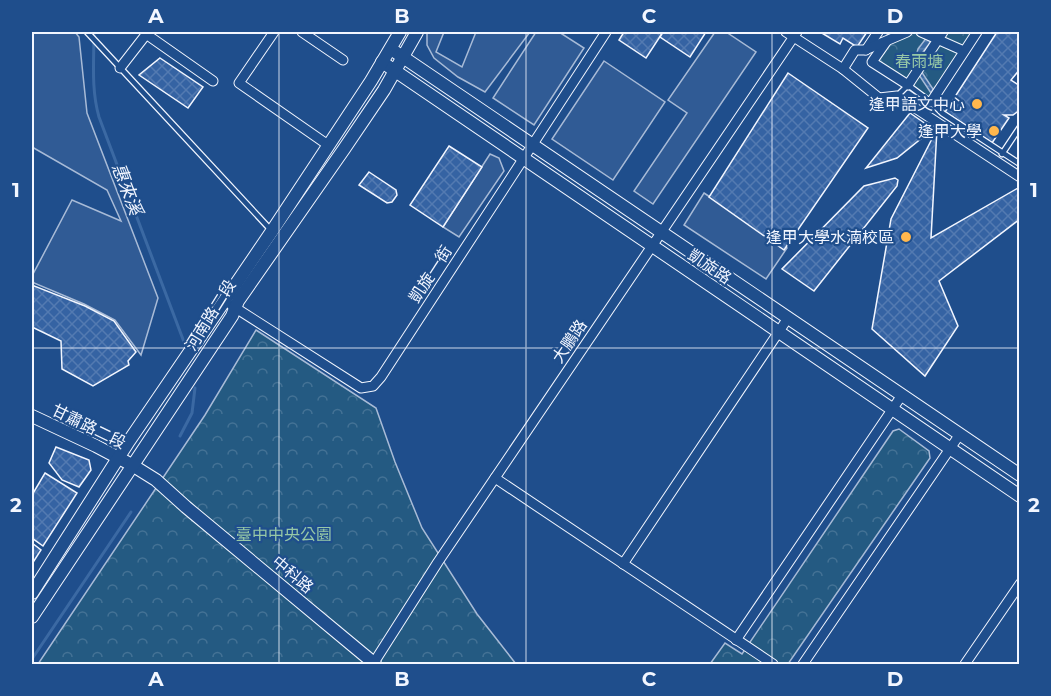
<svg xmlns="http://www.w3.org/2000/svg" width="1051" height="696" viewBox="0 0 1051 696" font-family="Montserrat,'Noto Sans TC',sans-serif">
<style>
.park{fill:url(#park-crowns);stroke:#a8bbd7;stroke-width:1.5}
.parking{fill:#305b95;stroke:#a8bbd7;stroke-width:1.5}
.water{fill:url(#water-rules);stroke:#a8bbd7;stroke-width:1.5}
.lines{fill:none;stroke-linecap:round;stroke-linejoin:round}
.stream{stroke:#3b69a3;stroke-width:3}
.building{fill:url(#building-cross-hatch);stroke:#f2f6ff;stroke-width:1.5}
.lane-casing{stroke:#f2f6ff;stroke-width:7}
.street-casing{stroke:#f2f6ff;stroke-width:11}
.secondary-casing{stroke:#f2f6ff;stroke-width:14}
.lane{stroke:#1f4e8c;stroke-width:4.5}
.street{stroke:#1f4e8c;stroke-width:9}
.secondary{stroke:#1f4e8c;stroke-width:12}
.grid{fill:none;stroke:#f2f6ff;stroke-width:1.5;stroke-opacity:0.55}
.poi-dot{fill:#ffb74d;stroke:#1f4e8c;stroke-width:2}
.labels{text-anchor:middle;stroke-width:4.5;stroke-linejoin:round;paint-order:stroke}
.park-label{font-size:16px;fill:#97c8a6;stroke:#1f4e8c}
.poi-label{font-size:16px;fill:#f2f6ff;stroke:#1f4e8c;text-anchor:end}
.street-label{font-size:16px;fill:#f2f6ff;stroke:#1f4e8c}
.water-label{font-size:18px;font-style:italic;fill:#f2f6ff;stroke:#1f4e8c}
.neatline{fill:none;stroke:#f2f6ff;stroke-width:2}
.grid-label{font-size:20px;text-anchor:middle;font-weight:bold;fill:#f2f6ff}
</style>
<defs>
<pattern id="park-crowns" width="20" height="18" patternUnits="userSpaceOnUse" patternTransform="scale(1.5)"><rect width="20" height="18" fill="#245a82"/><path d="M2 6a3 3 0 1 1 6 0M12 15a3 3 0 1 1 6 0" fill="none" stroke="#447295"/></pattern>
<pattern id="water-rules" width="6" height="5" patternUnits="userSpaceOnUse" patternTransform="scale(1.5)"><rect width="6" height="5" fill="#3b69a3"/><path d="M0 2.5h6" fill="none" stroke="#587fb1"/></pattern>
<pattern id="building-cross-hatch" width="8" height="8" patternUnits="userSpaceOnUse" patternTransform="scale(1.5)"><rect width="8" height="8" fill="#3563a3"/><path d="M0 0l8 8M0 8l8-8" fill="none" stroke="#537ab1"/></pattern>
</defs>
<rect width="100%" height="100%" fill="#1f4e8c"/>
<g class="park">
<polygon points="889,32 974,32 927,102 869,63"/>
<polygon points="256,330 376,408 395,462 422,528 477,614 516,664 38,664 205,415"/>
<polygon points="899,429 929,451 930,458 788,664 710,664 725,643 742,654 893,431"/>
</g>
<g class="parking">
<polygon points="32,32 75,32 79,37 87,113 158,298 141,355 115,320 84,304 34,283 32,280 32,276 72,200 121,221 107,190 32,147"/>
<polygon points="427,32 444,32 436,52 462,67 476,32 530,32 485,92 458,77 434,58 427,45"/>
<polygon points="536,32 559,32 584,48 534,125 493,98"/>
<polygon points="715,32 726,32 756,52 653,204 634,191 687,113 668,100"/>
<polygon points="604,61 665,102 613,180 552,139"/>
<polygon points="490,154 499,158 504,171 459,237 443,227"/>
<polygon points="704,193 787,248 766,279 684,225"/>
</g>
<polygon class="water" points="928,32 938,32 920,56 921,71 933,89 931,93 913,66 918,49 930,33"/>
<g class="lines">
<g class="stream">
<path d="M94,32C94,61 91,89 99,117L184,342"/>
<polyline points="180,436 192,413 195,388"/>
<polyline points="32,659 131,512"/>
</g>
</g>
<g class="building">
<polygon points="624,32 663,32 646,58 619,40"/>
<polygon points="663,32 706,32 690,57 660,37"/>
<polygon points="820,32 867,32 857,47 843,38 840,44"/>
<polygon points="997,32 1020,32 1020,69 1011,80 1020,86 1020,110 1013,115 1004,115 1009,118 992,143 945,112"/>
<polygon points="160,58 203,87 188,108 139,75"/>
<polygon points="788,73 868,128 784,250 709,197"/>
<polygon points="910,113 933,129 897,158 866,168"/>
<polygon points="937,129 931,238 1018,188 1020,219 939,281 958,326 925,376 872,329 891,219"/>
<polygon points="449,146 482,167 443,227 410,205"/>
<polygon points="369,172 396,190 397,195 392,202 387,203 359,185"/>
<polygon points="895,178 898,180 897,186 814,291 782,269 864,186"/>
<polygon points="32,283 34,286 85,306 114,321 136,352 128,361 129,365 93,386 62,369 61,341 32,327"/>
<polygon points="56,447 89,460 91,470 79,487 62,480 49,463"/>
<polygon points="45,473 77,493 43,546 32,538 32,495"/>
<polygon points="32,543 41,550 32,564"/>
</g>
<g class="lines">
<defs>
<g id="lane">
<polyline points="87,32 270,229"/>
<polyline points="897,96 908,85 931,102 942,113 1020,164"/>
<polyline points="1002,154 1020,127"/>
</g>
<g id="street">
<polyline points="274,32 239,83 328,145"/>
<polyline points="302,32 343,60"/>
<polyline points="786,32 843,69 879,98 897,96 1020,177"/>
<polyline points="921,32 964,51"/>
<polyline points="146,34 213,81"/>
<polyline points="886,42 872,62 908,85 943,32"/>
<polyline points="866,50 878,32"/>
<polyline points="120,68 148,32"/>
<polyline points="843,69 855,50 865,50 907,32"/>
<polyline points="931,102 977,32"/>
<polyline points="231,305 361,388 373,386 381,377 606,32"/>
<polyline points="495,478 773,664"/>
<polyline points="623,564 788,318"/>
<polyline points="736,640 902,395"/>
<polyline points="373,664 438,562 797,32"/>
<polyline points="803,664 960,434"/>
<polyline points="965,664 1020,584"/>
</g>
<g id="secondary">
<polyline points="391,49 1020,475"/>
<polyline points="382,62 1020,496"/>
<polyline points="32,416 96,446 132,465 156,480 186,507 375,664"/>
<polyline points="32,593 129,441 272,231 371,81 400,32"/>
<polyline points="32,617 232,316 238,301 344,149 384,90 417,32"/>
</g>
</defs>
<use href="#lane" class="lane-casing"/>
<use href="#street" class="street-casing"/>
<use href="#secondary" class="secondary-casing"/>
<use href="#lane" class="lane"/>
<use href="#street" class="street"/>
<use href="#secondary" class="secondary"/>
</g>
<path class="grid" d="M279,32V664M526,32V664M772,32V664M32,348H1020"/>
<g class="poi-dot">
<circle cx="977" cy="104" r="6"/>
<circle cx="994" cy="131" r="6"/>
<circle cx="906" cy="237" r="6"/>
</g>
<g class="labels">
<g class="park-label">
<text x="919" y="67">春雨塘</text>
<text x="284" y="540">臺中中央公園</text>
</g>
<g class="poi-label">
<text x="965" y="110">逢甲語文中心</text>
<text x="982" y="137">逢甲大學</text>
<text x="894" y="243">逢甲大學水湳校區</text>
</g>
<g class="street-label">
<text transform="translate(710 266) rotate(34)" y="6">凱旋路</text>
<text transform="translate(430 274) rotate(-57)" y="6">凱旋一街</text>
<text transform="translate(210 315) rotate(-58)" y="6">河南路二段</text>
<text transform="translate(569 341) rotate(-56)" y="6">大鵬路</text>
<text transform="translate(89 426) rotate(26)" y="6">甘肅路二段</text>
<text transform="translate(293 574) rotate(40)" y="6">中科路</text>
</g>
<g class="water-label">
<text transform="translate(127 189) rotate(69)" y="6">惠來溪</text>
</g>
</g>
<rect width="1051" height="696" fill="none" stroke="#1f4e8c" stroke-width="66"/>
<rect x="33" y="33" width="985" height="630" class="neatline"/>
<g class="grid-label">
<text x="156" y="23">A</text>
<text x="402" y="23">B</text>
<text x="649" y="23">C</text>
<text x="895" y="23">D</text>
<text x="16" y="197">1</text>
<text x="1034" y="197">1</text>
<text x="16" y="512">2</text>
<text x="1034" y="512">2</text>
<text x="156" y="686">A</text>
<text x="402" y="686">B</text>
<text x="649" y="686">C</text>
<text x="895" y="686">D</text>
</g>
</svg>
